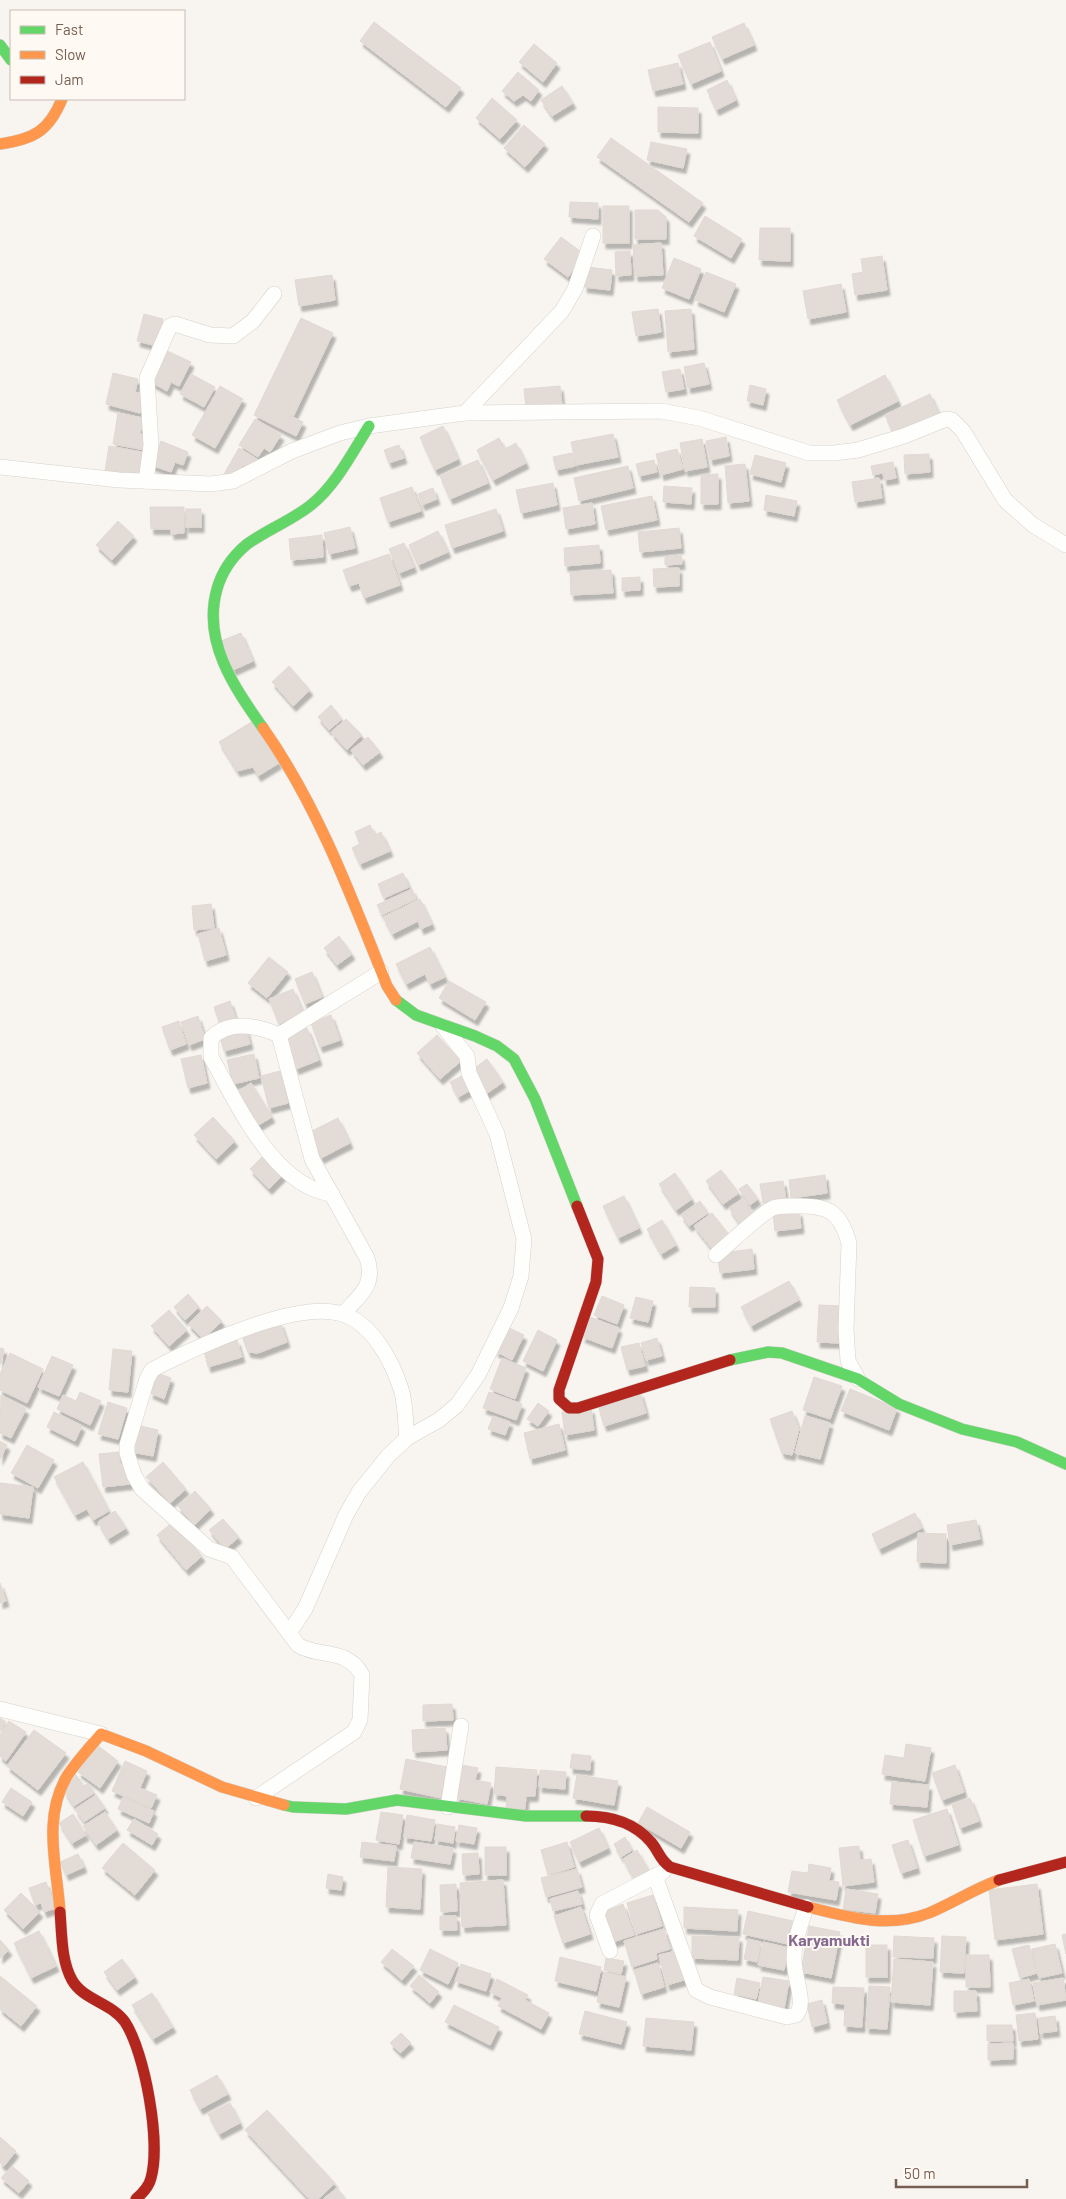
<svg xmlns="http://www.w3.org/2000/svg" width="1066" height="2199" viewBox="0 0 1066 2199" font-family="Barlow,sans-serif">
<style>
.building{fill:#e3dbd5;stroke:#e1d9d2;filter:url(#shadow)}
.lines{fill:none;stroke-linecap:round;stroke-linejoin:round}
.street-casing{stroke:#d6d1cb;stroke-width:16}
.fast-casing{stroke:#d6d1cb;stroke-width:12}
.slow-casing{stroke:#d6d1cb;stroke-width:12}
.jam-casing{stroke:#d6d1cb;stroke-width:12}
.street{stroke:#fefefd;stroke-width:15}
.fast{stroke:#63d668;stroke-width:11}
.slow{stroke:#ff974d;stroke-width:11}
.jam{stroke:#b3261e;stroke-width:11}
.labels{text-anchor:middle;stroke-width:4;stroke-linejoin:round;paint-order:stroke}
.quarter-label{font-size:16px;font-weight:bold;fill:#856990;stroke:#fefaf3}
</style>
<defs>
<filter id="shadow"><feDropShadow dx="3" dy="5.5" stdDeviation="1" flood-color="#0004"/></filter>
</defs>
<rect width="100%" height="100%" fill="#f8f5f0"/>
<g class="building">
<polygon points="374,22 461,88 446,107 360,41"/>
<polygon points="744,23 754,45 722,59 712,37"/>
<polygon points="710,42 721,71 691,84 678,55"/>
<polygon points="534,44 557,63 543,82 519,62"/>
<polygon points="678,63 683,84 653,91 648,70"/>
<polygon points="518,72 539,90 531,101 523,95 514,101 502,91"/>
<polygon points="727,80 736,100 716,110 707,90"/>
<polygon points="562,86 573,103 552,116 541,100"/>
<polygon points="492,98 517,120 500,139 476,118"/>
<polygon points="658,107 698,108 698,133 658,132"/>
<polygon points="524,125 545,144 525,167 504,148"/>
<polygon points="611,138 703,203 689,222 597,157"/>
<polygon points="651,142 687,149 683,168 647,160"/>
<polygon points="570,202 598,203 598,219 569,217"/>
<rect x="603" y="206" width="26" height="37"/>
<polygon points="635,210 658,210 666,217 666,239 635,239"/>
<polygon points="705,216 742,239 731,258 694,236"/>
<polygon points="760,228 790,228 790,261 759,260"/>
<polygon points="561,237 584,254 568,277 544,259"/>
<polygon points="661,243 663,275 635,276 633,245"/>
<polygon points="630,251 631,275 616,276 615,252"/>
<polygon points="882,256 887,290 855,295 852,274 863,272 861,259"/>
<polygon points="674,258 701,269 689,299 662,288"/>
<polygon points="587,267 612,270 610,290 584,287"/>
<polygon points="706,272 736,284 724,312 695,300"/>
<polygon points="332,275 335,300 299,306 295,280"/>
<polygon points="841,284 846,312 808,319 803,291"/>
<polygon points="658,309 661,332 636,336 632,312"/>
<polygon points="691,309 694,349 668,352 665,311"/>
<polygon points="144,314 163,319 157,346 137,341"/>
<polygon points="301,318 333,333 293,417 303,422 296,436 254,415"/>
<polygon points="165,350 191,362 179,386 171,382 167,391 149,381"/>
<polygon points="704,363 709,384 688,388 684,367"/>
<polygon points="680,369 684,389 666,392 662,372"/>
<polygon points="113,373 138,379 135,392 145,395 140,413 106,404"/>
<polygon points="191,374 215,387 204,407 180,394"/>
<polygon points="885,375 898,401 850,425 837,400"/>
<polygon points="750,385 766,389 763,405 747,401"/>
<polygon points="220,386 243,399 215,448 192,435"/>
<polygon points="560,386 562,406 526,408 524,389"/>
<polygon points="930,394 939,414 894,435 885,415"/>
<polygon points="118,413 143,418 140,434 147,435 145,450 113,444"/>
<polygon points="255,419 281,435 270,452 264,448 258,457 239,445"/>
<polygon points="443,426 458,459 435,470 420,437"/>
<polygon points="613,434 618,457 576,465 571,442"/>
<polygon points="726,437 729,456 710,460 706,441"/>
<polygon points="499,438 505,449 516,443 526,463 493,480 477,450"/>
<polygon points="702,439 707,467 685,471 680,443"/>
<polygon points="161,441 188,452 183,465 175,462 171,472 151,465"/>
<polygon points="399,445 404,458 389,463 384,450"/>
<polygon points="109,446 147,453 142,478 105,471"/>
<polygon points="239,448 257,459 251,470 243,465 237,475 232,478 224,474"/>
<polygon points="677,449 683,469 661,475 656,454"/>
<polygon points="572,453 575,466 556,470 553,457"/>
<polygon points="929,454 930,472 905,474 904,455"/>
<polygon points="755,455 786,463 781,482 750,474"/>
<polygon points="478,460 488,483 450,499 440,476"/>
<polygon points="654,460 657,472 639,476 636,464"/>
<polygon points="893,462 896,478 884,480 883,473 873,475 871,466"/>
<polygon points="745,464 749,501 728,503 725,466"/>
<polygon points="628,466 633,488 579,501 574,478"/>
<polygon points="718,474 718,504 701,504 701,475"/>
<polygon points="879,478 882,498 855,502 852,482"/>
<polygon points="553,483 557,505 521,513 516,490"/>
<polygon points="664,486 692,488 691,504 663,502"/>
<polygon points="412,487 421,511 388,522 380,498"/>
<polygon points="433,488 437,499 422,505 418,494"/>
<polygon points="766,495 797,501 794,516 764,510"/>
<polygon points="652,496 657,520 606,530 601,506"/>
<polygon points="592,503 595,524 566,529 563,508"/>
<polygon points="150,507 184,507 184,533 171,534 171,529 151,529"/>
<rect x="186" y="509" width="15" height="18"/>
<polygon points="496,509 503,531 452,548 445,525"/>
<polygon points="118,521 134,536 112,560 96,545"/>
<polygon points="350,527 355,548 329,554 324,533"/>
<polygon points="679,528 681,548 640,552 638,532"/>
<polygon points="438,531 448,552 418,565 409,545"/>
<polygon points="322,535 323,557 291,560 289,539"/>
<polygon points="404,543 414,567 399,573 389,549"/>
<polygon points="599,545 600,563 565,566 564,548"/>
<polygon points="389,554 400,585 364,598 359,583 349,586 343,570"/>
<polygon points="681,555 682,564 665,565 665,557"/>
<polygon points="679,568 679,586 654,587 653,569"/>
<polygon points="611,570 613,593 571,595 570,572"/>
<polygon points="640,577 640,590 622,591 622,578"/>
<polygon points="241,633 253,661 233,670 221,641"/>
<polygon points="289,666 310,690 293,706 272,682"/>
<polygon points="331,705 342,719 329,730 318,717"/>
<polygon points="346,719 362,735 347,750 331,732"/>
<polygon points="253,721 279,763 258,776 253,767 237,771 219,742"/>
<polygon points="368,737 380,752 363,765 351,750"/>
<polygon points="370,825 375,835 381,832 390,851 360,864 352,848 360,844 355,832"/>
<polygon points="403,873 409,887 384,898 378,884"/>
<polygon points="412,889 416,899 382,915 377,905"/>
<polygon points="420,899 432,924 421,929 418,921 392,934 383,917"/>
<polygon points="211,904 214,928 194,930 192,906"/>
<polygon points="219,928 226,955 205,961 198,934"/>
<polygon points="339,936 352,954 337,965 324,948"/>
<polygon points="430,947 445,977 430,984 425,974 406,984 396,964"/>
<polygon points="269,957 288,972 267,998 248,983"/>
<polygon points="312,972 322,997 305,1004 295,979"/>
<polygon points="449,981 486,1002 475,1020 439,998"/>
<polygon points="293,989 303,1013 279,1024 269,999"/>
<polygon points="230,1001 236,1020 220,1025 214,1007"/>
<polygon points="331,1015 340,1040 320,1047 311,1023"/>
<polygon points="198,1016 205,1039 189,1045 181,1022"/>
<polygon points="179,1021 186,1044 170,1050 162,1027"/>
<polygon points="307,1028 319,1060 296,1069 284,1037"/>
<polygon points="246,1029 250,1044 224,1051 220,1037"/>
<polygon points="437,1035 461,1061 440,1079 417,1053"/>
<polygon points="254,1054 259,1078 233,1084 227,1060"/>
<polygon points="201,1055 207,1083 188,1088 181,1059"/>
<polygon points="487,1059 503,1082 486,1094 472,1070"/>
<polygon points="280,1071 288,1103 269,1108 261,1076"/>
<polygon points="466,1074 473,1089 458,1097 450,1082"/>
<polygon points="251,1083 272,1117 257,1126 236,1093"/>
<polygon points="213,1117 235,1141 216,1159 194,1135"/>
<polygon points="338,1118 350,1143 321,1158 308,1133"/>
<polygon points="263,1156 283,1175 269,1189 250,1169"/>
<polygon points="721,1170 739,1193 723,1204 706,1181"/>
<polygon points="675,1173 692,1199 676,1210 659,1184"/>
<polygon points="825,1175 827,1193 791,1198 789,1180"/>
<polygon points="783,1181 786,1200 763,1203 760,1184"/>
<polygon points="747,1184 758,1199 750,1205 739,1189"/>
<polygon points="624,1196 639,1228 618,1238 603,1206"/>
<polygon points="743,1199 755,1217 742,1227 729,1208"/>
<polygon points="700,1201 708,1213 689,1226 681,1215"/>
<polygon points="799,1211 801,1228 775,1231 773,1213"/>
<polygon points="712,1213 730,1236 712,1249 694,1226"/>
<polygon points="662,1220 676,1245 661,1254 647,1229"/>
<polygon points="752,1249 754,1269 720,1273 718,1259 723,1253"/>
<polygon points="789,1281 799,1300 775,1313 765,1294"/>
<polygon points="690,1287 715,1288 715,1307 689,1307"/>
<polygon points="188,1294 199,1307 185,1320 174,1307"/>
<polygon points="765,1294 775,1313 751,1326 741,1307"/>
<polygon points="602,1296 624,1305 617,1324 594,1315"/>
<polygon points="636,1297 653,1301 648,1322 630,1318"/>
<polygon points="819,1305 844,1306 841,1343 817,1342"/>
<polygon points="207,1306 222,1321 203,1339 188,1324"/>
<polygon points="169,1310 187,1330 169,1346 151,1326"/>
<polygon points="590,1317 619,1328 612,1348 582,1337"/>
<polygon points="280,1322 287,1342 258,1353 248,1352 242,1336"/>
<polygon points="507,1327 524,1335 512,1360 495,1351"/>
<polygon points="538,1330 557,1340 543,1371 523,1361"/>
<polygon points="657,1338 662,1356 646,1360 641,1343"/>
<polygon points="237,1340 242,1357 208,1367 204,1350"/>
<polygon points="639,1343 645,1366 627,1370 621,1347"/>
<polygon points="0,1348 4,1349 1,1364 0,1364"/>
<polygon points="113,1349 132,1351 128,1392 109,1390"/>
<polygon points="10,1353 43,1369 27,1403 0,1390 0,1374"/>
<polygon points="52,1356 73,1365 59,1396 38,1387"/>
<polygon points="502,1358 526,1368 515,1399 490,1389"/>
<polygon points="157,1373 171,1378 164,1399 150,1393"/>
<polygon points="814,1377 842,1386 830,1419 803,1410"/>
<polygon points="850,1389 897,1408 889,1430 841,1411"/>
<polygon points="80,1392 101,1401 90,1425 57,1409 63,1395 76,1401"/>
<polygon points="489,1392 522,1404 516,1420 483,1408"/>
<polygon points="640,1392 646,1413 604,1426 598,1405"/>
<polygon points="1,1395 26,1409 11,1438 0,1433"/>
<polygon points="108,1402 127,1408 118,1439 98,1434"/>
<polygon points="538,1403 549,1411 538,1426 527,1419"/>
<polygon points="591,1408 594,1430 565,1435 562,1412"/>
<polygon points="792,1411 799,1429 792,1455 782,1453 770,1419"/>
<polygon points="54,1412 82,1426 75,1441 47,1427"/>
<polygon points="493,1416 510,1422 505,1435 488,1429"/>
<polygon points="805,1416 830,1423 820,1459 795,1453"/>
<polygon points="559,1424 565,1450 530,1459 524,1433"/>
<polygon points="137,1425 158,1430 153,1456 132,1452"/>
<polygon points="0,1441 7,1445 0,1459"/>
<polygon points="27,1445 54,1460 38,1488 11,1473"/>
<polygon points="119,1452 120,1464 128,1464 130,1484 103,1487 99,1454"/>
<polygon points="83,1462 109,1511 93,1520 87,1509 75,1515 54,1477"/>
<polygon points="163,1462 186,1489 170,1503 146,1477"/>
<polygon points="0,1483 33,1487 29,1518 0,1514"/>
<polygon points="195,1491 211,1509 194,1525 178,1506"/>
<polygon points="115,1511 126,1528 108,1539 98,1522"/>
<polygon points="915,1513 922,1528 879,1549 872,1534"/>
<polygon points="223,1519 239,1537 225,1549 209,1530"/>
<polygon points="976,1520 980,1539 950,1545 947,1525"/>
<polygon points="173,1522 202,1556 186,1570 157,1535"/>
<polygon points="918,1533 946,1534 946,1563 917,1562"/>
<polygon points="0,1583 6,1601 0,1603"/>
<polygon points="452,1704 453,1720 423,1721 423,1705"/>
<polygon points="0,1718 6,1722 0,1732"/>
<polygon points="9,1721 26,1732 6,1761 0,1756 0,1735"/>
<polygon points="445,1728 447,1750 413,1752 412,1730"/>
<polygon points="34,1730 66,1753 38,1790 7,1766"/>
<polygon points="906,1744 931,1748 925,1781 882,1774 885,1755 904,1758"/>
<polygon points="97,1745 118,1761 100,1788 78,1772"/>
<polygon points="572,1754 591,1756 590,1770 570,1768"/>
<polygon points="406,1759 447,1767 441,1798 400,1789"/>
<polygon points="125,1761 147,1771 140,1788 157,1795 151,1808 112,1791"/>
<polygon points="462,1765 478,1768 475,1780 491,1783 487,1804 456,1798"/>
<polygon points="955,1765 964,1792 942,1800 932,1773"/>
<polygon points="496,1767 537,1770 535,1796 526,1796 525,1809 506,1808 507,1796 494,1794"/>
<polygon points="540,1770 566,1772 565,1789 539,1787"/>
<polygon points="76,1775 84,1786 88,1783 94,1793 74,1806 64,1791"/>
<polygon points="577,1775 618,1781 614,1805 573,1798"/>
<polygon points="892,1782 929,1785 927,1807 890,1804"/>
<polygon points="11,1788 32,1802 23,1816 2,1802"/>
<polygon points="96,1795 105,1808 84,1822 75,1809"/>
<polygon points="123,1797 154,1811 149,1823 118,1809"/>
<polygon points="970,1798 979,1821 960,1828 952,1805"/>
<polygon points="647,1807 690,1832 681,1848 638,1823"/>
<polygon points="947,1809 958,1845 924,1856 913,1820"/>
<polygon points="105,1812 117,1830 96,1845 83,1826"/>
<polygon points="381,1812 403,1815 399,1844 376,1840"/>
<polygon points="73,1814 86,1835 72,1843 59,1823"/>
<polygon points="407,1815 435,1820 431,1841 404,1837"/>
<polygon points="134,1819 158,1834 152,1845 127,1830"/>
<polygon points="437,1824 455,1827 453,1843 435,1840"/>
<polygon points="459,1825 477,1828 474,1844 456,1841"/>
<polygon points="599,1828 608,1848 579,1862 570,1842"/>
<polygon points="625,1837 632,1850 621,1857 614,1844"/>
<polygon points="908,1840 917,1868 901,1873 892,1845"/>
<polygon points="362,1842 396,1846 394,1861 360,1857"/>
<polygon points="414,1842 453,1848 450,1864 411,1858"/>
<polygon points="567,1842 574,1867 548,1875 541,1850"/>
<polygon points="123,1843 155,1870 135,1895 102,1868"/>
<polygon points="859,1846 860,1860 871,1859 874,1882 843,1886 839,1848"/>
<rect x="485" y="1847" width="21" height="28"/>
<polygon points="637,1850 650,1873 636,1882 623,1859"/>
<polygon points="478,1853 479,1874 463,1875 462,1854"/>
<polygon points="78,1854 84,1867 66,1875 60,1862"/>
<polygon points="809,1864 831,1868 829,1881 839,1882 836,1900 788,1892 792,1871 808,1873"/>
<polygon points="388,1867 422,1869 420,1909 386,1907"/>
<polygon points="577,1869 582,1887 546,1897 541,1878"/>
<polygon points="328,1874 343,1877 341,1890 326,1888"/>
<polygon points="503,1880 506,1925 462,1927 460,1883"/>
<polygon points="46,1882 56,1908 44,1912 41,1903 35,1905 29,1888"/>
<polygon points="456,1884 457,1911 441,1912 440,1885"/>
<polygon points="1037,1884 1043,1934 995,1940 989,1890"/>
<polygon points="846,1889 878,1894 875,1913 843,1909"/>
<polygon points="578,1891 582,1904 553,1911 550,1899"/>
<polygon points="21,1893 40,1912 23,1929 4,1910"/>
<polygon points="653,1895 662,1926 636,1934 627,1903"/>
<polygon points="623,1904 634,1935 613,1942 603,1912"/>
<polygon points="581,1907 590,1934 563,1943 554,1916"/>
<polygon points="684,1907 738,1910 737,1931 684,1928"/>
<polygon points="748,1911 793,1921 788,1944 743,1934"/>
<polygon points="440,1916 456,1916 457,1930 440,1930"/>
<polygon points="809,1926 840,1932 831,1978 801,1972"/>
<polygon points="664,1929 670,1949 656,1953 657,1959 632,1967 624,1941"/>
<polygon points="39,1931 56,1966 31,1978 14,1943"/>
<polygon points="1066,1934 1066,1954 1062,1935"/>
<polygon points="692,1936 739,1937 738,1960 692,1958"/>
<polygon points="894,1936 934,1938 933,1958 893,1957"/>
<polygon points="942,1936 966,1937 964,1973 940,1972"/>
<polygon points="748,1939 761,1942 757,1962 744,1959"/>
<polygon points="0,1940 9,1950 0,1958"/>
<polygon points="763,1942 789,1948 784,1970 758,1965"/>
<polygon points="1055,1944 1062,1973 1039,1978 1032,1949"/>
<rect x="866" y="1945" width="21" height="32"/>
<polygon points="1029,1945 1037,1973 1020,1978 1012,1949"/>
<polygon points="392,1949 414,1966 402,1980 381,1962"/>
<polygon points="430,1949 458,1963 448,1984 420,1970"/>
<polygon points="677,1951 684,1980 667,1985 659,1955"/>
<polygon points="966,1955 989,1955 990,1987 966,1987"/>
<polygon points="560,1957 601,1967 596,1991 555,1981"/>
<polygon points="606,1958 624,1961 621,1974 604,1970"/>
<polygon points="122,1959 135,1977 117,1990 104,1972"/>
<polygon points="894,1959 933,1962 930,2005 891,2002"/>
<polygon points="658,1963 664,1987 641,1994 634,1970"/>
<polygon points="461,1964 491,1974 486,1991 455,1981"/>
<polygon points="604,1972 626,1977 619,2007 597,2002"/>
<polygon points="419,1975 439,1992 430,2003 410,1986"/>
<polygon points="0,1976 37,2006 21,2026 0,2009"/>
<polygon points="763,1977 789,1981 784,2009 758,2004"/>
<polygon points="737,1978 760,1983 756,1999 734,1994"/>
<polygon points="1063,1978 1066,2000 1037,2005 1033,1983"/>
<polygon points="497,1979 528,1995 525,2000 549,2013 541,2029 498,2006 502,1998 490,1992"/>
<polygon points="1029,1979 1034,2001 1013,2005 1009,1983"/>
<polygon points="869,1986 890,1987 887,2029 866,2028"/>
<polygon points="833,1987 864,1988 862,2027 844,2026 845,2004 832,2003"/>
<polygon points="954,1991 976,1991 977,2011 954,2012"/>
<polygon points="152,1993 173,2027 153,2039 132,2005"/>
<polygon points="822,2000 827,2023 812,2027 807,2004"/>
<polygon points="454,2005 499,2027 490,2045 445,2022"/>
<polygon points="585,2011 627,2022 621,2044 579,2034"/>
<polygon points="1035,2013 1038,2039 1019,2041 1016,2015"/>
<polygon points="1055,2016 1057,2031 1040,2033 1039,2018"/>
<polygon points="646,2018 694,2022 691,2050 643,2046"/>
<polygon points="987,2025 1012,2025 1013,2041 987,2041"/>
<polygon points="401,2033 411,2043 400,2053 390,2043"/>
<polygon points="1013,2043 1013,2059 988,2060 988,2044"/>
<polygon points="217,2075 228,2094 200,2109 190,2090"/>
<polygon points="230,2103 240,2123 219,2134 208,2114"/>
<polygon points="267,2110 335,2183 318,2199 309,2199 245,2130"/>
<polygon points="0,2137 16,2151 4,2166 0,2163"/>
<polygon points="12,2166 29,2181 19,2193 1,2178"/>
<polygon points="337,2188 346,2199 323,2199"/>
</g>
<g class="lines">
<defs>
<g id="street">
<polyline points="465,413 562,311 575,289 593,236"/>
<polyline points="0,467 119,480 211,484 233,481 292,451 340,433 369,426 465,413 661,411 699,418 809,453 834,453 858,450 904,436 946,419 952,420 963,431 1005,500 1033,525 1066,545"/>
<polyline points="146,481 151,445 147,378 170,326 175,324 210,335 233,336 253,321 274,294"/>
<path d="M279,1035C257,1026 230,1019 211,1038V1057C237,1103 274,1187 332,1194"/>
<path d="M716,1255C729,1244 760,1214 773,1208C780,1205 789,1206 796,1206C828,1205 840,1211 849,1243L846,1329L848,1361L858,1379"/>
<path d="M343,1314C360,1295 376,1285 367,1258L312,1159L279,1035L381,972"/>
<polyline points="289,1633 305,1609 346,1515 359,1492 388,1456 407,1438 439,1420 457,1405 478,1375 511,1308 521,1276 524,1239 497,1134 469,1073 467,1056 443,1026"/>
<polyline points="0,1709 101,1734"/>
<path d="M256,1798L354,1732L360,1720L362,1675C347,1647 318,1658 298,1645L232,1557L209,1549L142,1489L134,1475L127,1453V1445L147,1379L152,1370L165,1363C206,1343 298,1300 342,1314C372,1323 392,1361 401,1389C406,1404 405,1422 407,1438"/>
<polyline points="448,1807 461,1726"/>
<path d="M655,1876L696,1990L710,1997L787,2017L796,2015C806,2005 796,1981 795,1969C791,1948 800,1927 806,1907"/>
<polyline points="610,1951 597,1915 602,1904 663,1872"/>
</g>
<g id="fast">
<polyline points="0,45 11,60"/>
<path d="M263,728C234,687 202,641 217,589C222,571 232,557 246,545C266,530 291,521 311,505C336,485 352,453 369,426"/>
<polyline points="396,1000 416,1015 475,1036 497,1046 514,1059 535,1099 577,1206"/>
<polyline points="730,1360 768,1352 782,1353 858,1379 899,1404 962,1429 1017,1442 1066,1464"/>
<polyline points="284,1805 293,1807 346,1809 397,1800 526,1816 586,1816"/>
</g>
<g id="slow">
<path d="M0,144C34,139 49,131 62,99"/>
<path d="M263,728C318,806 352,898 387,986L396,1000"/>
<path d="M808,1907C848,1917 888,1929 929,1913C953,1903 974,1889 999,1880"/>
<path d="M60,1912C57,1866 42,1819 67,1776C77,1761 89,1748 101,1734L146,1751L222,1787L284,1805"/>
</g>
<g id="jam">
<polyline points="577,1206 598,1259 596,1282 559,1390 559,1399 569,1408 578,1408 730,1360"/>
<path d="M586,1816C611,1816 634,1822 651,1842C659,1851 659,1859 670,1867L808,1907"/>
<polyline points="999,1880 1066,1862"/>
<path d="M60,1912C62,1934 61,1960 72,1980C83,2000 112,2003 125,2022C145,2053 161,2142 151,2178C149,2187 143,2193 136,2199"/>
</g>
</defs>
<use href="#street" class="street-casing"/>
<use href="#fast" class="fast-casing"/>
<use href="#slow" class="slow-casing"/>
<use href="#jam" class="jam-casing"/>
<use href="#street" class="street"/>
<use href="#fast" class="fast"/>
<use href="#slow" class="slow"/>
<use href="#jam" class="jam"/>
</g>
<g class="labels">
<g class="quarter-label">
<text x="829" y="1946">Karyamukti</text>
</g>
</g>
<rect x="10" y="10" width="175" height="90" fill="#fefaf3" stroke="#c8bcb2"/>
<rect x="20" y="26" width="25" height="8" fill="#63d668" stroke="#c8bcb2"/>
<text x="55" y="35" font-size="15" fill="#765f51">Fast</text>
<rect x="20" y="51" width="25" height="8" fill="#ff974d" stroke="#c8bcb2"/>
<text x="55" y="60" font-size="15" fill="#765f51">Slow</text>
<rect x="20" y="76" width="25" height="8" fill="#b3261e" stroke="#c8bcb2"/>
<text x="55" y="85" font-size="15" fill="#765f51">Jam</text>
<path d="M896 2179v8h131v-8" fill="none" stroke="#765f51" stroke-width="2.5"/>
<text x="904" y="2179" font-size="15" fill="#765f51" stroke="#fefaf3" stroke-width="4" paint-order="stroke">50 m</text>
</svg>
